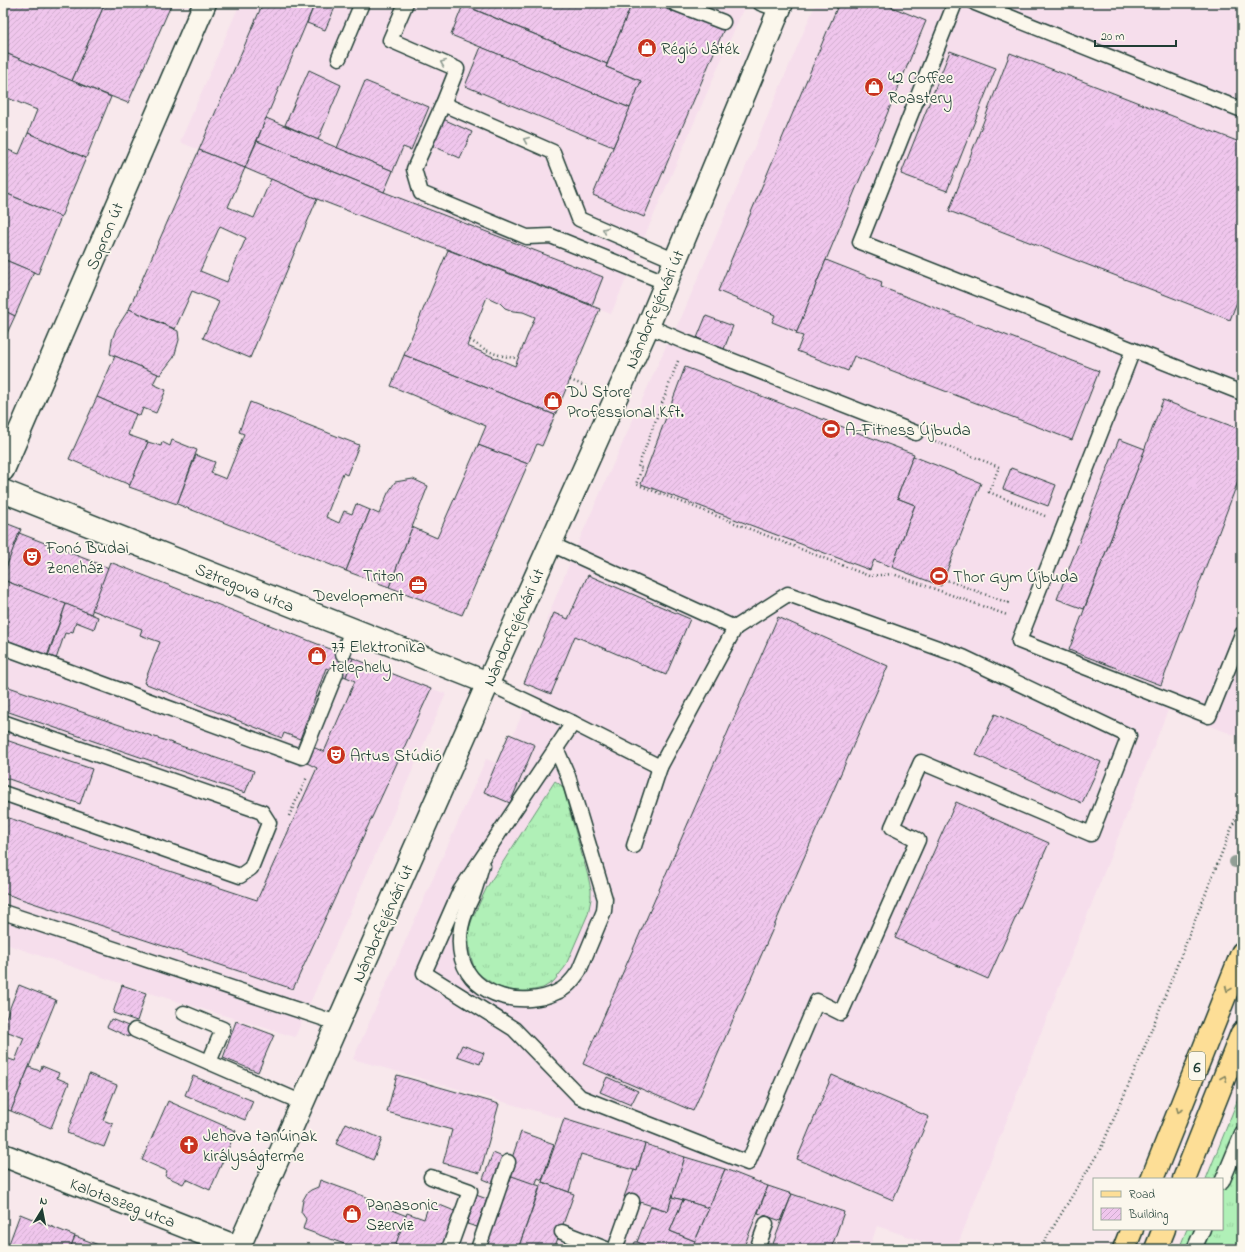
<svg xmlns="http://www.w3.org/2000/svg" width="1245" height="1252" viewBox="0 0 1245 1252" font-family="'Indie Flower',sans-serif">
<style>
.built{fill:#f6deec;fill-rule:evenodd}
.grass{fill:url(#grass-tufts);stroke:#689676}
.building{fill:url(#building-hatch);stroke:#1f3d34;fill-rule:evenodd}
.lines{fill:none;stroke-linecap:round;stroke-linejoin:round}
.lane-casing{stroke:#1f3d34;stroke-width:17}
.street-casing{stroke:#1f3d34;stroke-width:25}
.primary-casing{stroke:#1f3d34;stroke-width:25}
.path{stroke:#1f3d34;stroke-width:2.5;stroke-dasharray:1 3;stroke-linecap:butt}
.lane{stroke:#fbf7ec;stroke-width:14}
.street{stroke:#fbf7ec;stroke-width:22}
.primary{stroke:#fdde96;stroke-width:22}
.tree{fill:#919e95}
.oneway{stroke:#8d9a90}
.oneway2{stroke:#838560}
.labels{text-anchor:middle;stroke-width:3.5;stroke-linejoin:round;paint-order:stroke}
.shield{fill:#fbf7ec;stroke:#61756b;stroke-width:1}
.shield-label{font-size:16px;font-weight:bold;fill:#1f3d34}
.poi-label{font-size:17px;fill:#1f3d34;stroke:#fbf7ec;text-anchor:start}
.street-label{font-size:17px;fill:#1f3d34;stroke:#fbf7ec}
</style>
<defs>
<pattern id="grass-tufts" width="24" height="20" patternUnits="userSpaceOnUse"><rect width="24" height="20" fill="#b0f0b7"/><path d="M3 7l-1-3M5 7V3M7 7l1-3M15 17l-1-3M17 17v-4M19 17l1-3" fill="none" stroke="#97cf9e"/></pattern>
<pattern id="building-hatch" width="6" height="6" patternUnits="userSpaceOnUse"><rect width="6" height="6" fill="#f0c6ed"/><path d="M-1 1l2-2M0 6l6-6M5 7l2-2" fill="none" stroke="#cdabcc"/></pattern>
</defs>
<rect width="100%" height="100%" fill="#f8e8ec"/>
<filter id="ink" filterUnits="userSpaceOnUse"><feTurbulence type="fractalNoise" baseFrequency=".025" numOctaves="2"/><feDisplacementMap in="SourceGraphic" scale="8" xChannelSelector="R" yChannelSelector="G"/><feConvolveMatrix kernelMatrix="1 2 1 2 8 2 1 2 1" color-interpolation-filters="sRGB"/></filter>
<g filter="url(#ink)">
<g class="built">
<polygon points="240,3 746,3 611,314 317,199 180,142"/>
<path d="M816,3H1242V738L1168,710L956,1249H945L877,1226L869,1249H518L563,1119L353,1059L486,759L496,763L509,734L513,735L534,687L524,683L549,623L546,621L577,545L666,346L681,318ZM555,781L562,786L564,791L585,864L591,890L515,992L495,985L468,931L473,917L487,887Z"/>
<polygon points="3,522 21,529 20,533 108,568 110,562 446,694 295,1037 140,990 3,943"/>
</g>
<g class="grass">
<polygon points="555,781 562,786 564,791 588,876 591,890 591,899 588,914 565,967 554,981 543,988 529,991 515,992 504,989 495,985 483,977 475,970 470,954 468,931 473,917 487,887"/>
<polygon points="1242,1089 1242,1236 1237,1249 1179,1249 1187,1229 1222,1229 1222,1179 1206,1179"/>
</g>
<g class="building">
<polygon points="3,3 105,3 72,81 3,52"/>
<polygon points="105,3 172,3 128,103 72,81"/>
<polygon points="263,3 315,3 245,168 199,150"/>
<polygon points="315,3 337,3 325,30 307,23"/>
<polygon points="459,3 632,3 607,64"/>
<polygon points="632,3 653,3 673,12 674,8 724,29 644,217 593,195 641,81 606,67"/>
<polygon points="839,3 882,3 926,21 826,260 797,332 772,322 775,315 718,291"/>
<polygon points="463,5 607,64 606,67 641,81 630,108 451,35"/>
<polygon points="481,47 630,108 613,147 465,86"/>
<polygon points="950,51 996,68 947,191 901,174"/>
<polygon points="3,52 111,97 86,158 28,133 37,110 3,96"/>
<polygon points="1010,53 1242,143 1242,289 1230,320 949,211"/>
<polygon points="309,70 341,85 318,140 285,125"/>
<polygon points="365,81 429,107 411,150 403,147 393,171 337,148"/>
<polygon points="266,118 393,171 384,192 257,141"/>
<polygon points="443,119 472,132 460,158 431,145"/>
<polygon points="28,133 86,158 61,217 3,192 3,148 19,154"/>
<polygon points="257,141 384,192 603,277 592,305 317,199 245,168"/>
<path d="M199,150L245,168L228,207L254,218L271,179L317,199L250,358L203,338L219,302L192,291L175,329L129,309ZM220,226L246,238L227,282L200,271Z"/>
<polygon points="3,192 61,217 38,274 3,259"/>
<path d="M448,250L600,309L555,415L404,355ZM487,297L500,303L505,308L513,311L523,312L535,317L515,366L467,346Z"/>
<polygon points="3,259 34,272 15,316 3,310"/>
<polygon points="826,260 882,282 881,287 1099,371 1072,440 854,356 848,371 797,351 803,336 796,334"/>
<polygon points="129,309 178,331 179,340 174,357 160,375 110,354 112,340 116,329"/>
<polygon points="3,310 15,316 3,342"/>
<polygon points="706,316 733,326 724,349 697,338"/>
<polygon points="404,355 555,415 542,446 537,444 528,464 478,445 486,426 391,386"/>
<polygon points="115,356 158,374 153,384 166,390 156,413 143,408 140,416 97,397"/>
<polygon points="685,367 914,454 897,498 915,505 892,567 874,560 870,570 641,484"/>
<polygon points="97,397 136,414 128,435 148,442 130,485 69,459"/>
<polygon points="1163,400 1242,430 1242,471 1161,685 1069,650"/>
<polygon points="250,402 359,445 347,475 343,473 326,517 339,523 344,511 352,514 356,504 370,510 346,571 177,504 196,455 215,462 211,473 226,479 244,434 239,432"/>
<polygon points="1119,439 1145,449 1084,609 1057,599"/>
<polygon points="172,440 197,450 177,504 129,487 148,442 161,446 162,442 170,446"/>
<polygon points="478,445 528,464 462,615 389,587 412,527 437,538"/>
<polygon points="913,456 981,483 941,586 892,567 915,505 897,498"/>
<polygon points="1011,468 1056,485 1048,506 1003,489"/>
<polygon points="413,479 428,486 389,587 346,571 370,510 379,514 388,493 395,482"/>
<polygon points="3,522 21,529 6,568 3,567"/>
<polygon points="19,533 109,568 91,614 3,580 3,567 6,568"/>
<polygon points="110,562 353,658 346,677 326,668 300,739 284,733 282,738 144,683 160,642 140,635 142,629 92,610"/>
<polygon points="588,575 690,619 666,675 575,636 551,694 524,683 554,613 568,619"/>
<polygon points="3,580 66,604 46,659 3,642"/>
<polygon points="66,604 98,617 94,629 76,622 73,632 70,631 69,634 65,633 56,659 48,656"/>
<polygon points="778,617 888,666 693,1111 583,1064"/>
<polygon points="353,658 431,689 293,989 3,893 3,816 257,900 317,768 307,763 313,747 324,752 355,681 346,677"/>
<polygon points="3,685 254,771 245,793 3,710"/>
<polygon points="995,714 1101,762 1082,803 976,755"/>
<polygon points="509,734 535,745 510,803 484,792"/>
<polygon points="3,739 92,769 80,804 3,777"/>
<polygon points="956,802 1049,843 988,979 895,938"/>
<polygon points="19,985 56,1000 11,1111 3,1108 3,1057 15,1061 24,1038 3,1030 3,1025"/>
<polygon points="122,985 146,993 137,1021 113,1013"/>
<polygon points="111,1019 133,1028 129,1037 107,1027"/>
<polygon points="236,1021 274,1035 258,1072 223,1058"/>
<polygon points="462,1045 484,1053 480,1064 457,1056"/>
<polygon points="42,1066 59,1073 57,1078 69,1083 51,1128 11,1111 29,1067 40,1071"/>
<polygon points="89,1074 117,1085 103,1120 113,1124 104,1147 67,1133"/>
<polygon points="397,1075 499,1104 480,1173 443,1163 452,1130 387,1112"/>
<polygon points="832,1075 929,1117 893,1200 797,1159"/>
<polygon points="193,1076 253,1101 245,1120 185,1095"/>
<polygon points="607,1077 638,1091 631,1105 600,1092"/>
<polygon points="168,1101 236,1131 210,1190 186,1179 183,1184 165,1176 167,1171 142,1160"/>
<polygon points="564,1119 645,1144 637,1171 581,1154 569,1192 542,1182"/>
<polygon points="346,1123 382,1139 373,1160 336,1144"/>
<polygon points="521,1132 554,1144 542,1180 538,1178 535,1185 506,1175"/>
<polygon points="645,1144 685,1157 668,1211 624,1197 634,1170 637,1171"/>
<polygon points="493,1153 505,1158 495,1184 483,1179"/>
<polygon points="685,1157 725,1169 709,1208 672,1197"/>
<polygon points="725,1169 768,1186 743,1249 700,1249 693,1246"/>
<polygon points="509,1175 540,1186 518,1249 493,1249 482,1245"/>
<polygon points="320,1180 369,1198 368,1201 407,1216 394,1249 358,1249 303,1229 306,1219 301,1212 303,1200 307,1193 311,1190 318,1187"/>
<polygon points="542,1182 574,1194 554,1249 518,1249"/>
<polygon points="768,1186 792,1194 781,1221 758,1213"/>
<polygon points="792,1194 844,1212 831,1249 771,1249"/>
<polygon points="476,1195 487,1199 477,1227 467,1224"/>
<polygon points="672,1197 683,1200 670,1231 695,1241 691,1249 655,1249 637,1242 651,1206 668,1211"/>
<polygon points="683,1200 709,1208 695,1241 670,1231"/>
<polygon points="430,1201 457,1212 443,1249 394,1249 407,1213 424,1219"/>
<polygon points="20,1214 75,1236 70,1249 7,1249"/>
<polygon points="75,1236 109,1249 70,1249"/>
<polygon points="635,1242 637,1242 655,1249 632,1249"/>
</g>
<g class="lines">
<defs>
<g id="lane">
<polyline points="406,3 390,40 457,69 443,104 553,152 579,219 676,261"/>
<polyline points="674,3 723,22"/>
<polyline points="760,3 779,10"/>
<polyline points="955,3 860,242 1242,393"/>
<polyline points="975,3 1242,110"/>
<polyline points="339,58 362,3"/>
<polyline points="443,104 414,169 421,193 527,237 551,236 667,283"/>
<polyline points="648,326 685,342 916,433"/>
<polyline points="1133,350 1019,641 1209,716 1242,634"/>
<polyline points="551,544 735,628 788,594 963,657 1129,736 1091,834 921,762 892,827 918,840 841,1013 817,1001 748,1163 580,1097 514,1029 424,973 460,891 573,723"/>
<polyline points="3,647 302,757 336,673"/>
<polyline points="343,654 352,629"/>
<polyline points="488,683 573,723 660,767 735,628"/>
<polyline points="3,722 262,812 269,823 251,868 240,876 3,793"/>
<polyline points="634,846 660,767"/>
<path d="M482,865C479,875 476,887 472,897C470,902 467,906 466,911C460,926 458,943 462,959C473,998 525,1008 557,992C567,988 573,980 579,971L604,911L605,899L568,776L556,748"/>
<polyline points="3,912 337,1023"/>
<polyline points="184,1013 223,1029 209,1062"/>
<polyline points="135,1030 303,1103"/>
<polyline points="431,1177 470,1191 449,1249"/>
<polyline points="1222,1182 1242,1134"/>
<polyline points="562,1232 606,1249"/>
<polyline points="478,1249 508,1162"/>
<polyline points="615,1249 632,1201"/>
<polyline points="757,1249 766,1224"/>
<polyline points="1194,1249 1203,1229"/>
</g>
<g id="street">
<polyline points="3,470 205,3"/>
<polyline points="3,491 488,683"/>
<polyline points="3,1155 242,1249"/>
<polyline points="238,1249 488,683 648,326 782,3"/>
</g>
<g id="primary">
<polyline points="1152,1179 1242,953"/>
<polyline points="1184,1179 1242,1033"/>
<polyline points="1124,1249 1132,1229"/>
<polyline points="1156,1249 1164,1229"/>
</g>
</defs>
<use href="#lane" class="lane-casing"/>
<use href="#street" class="street-casing"/>
<use href="#primary" class="primary-casing"/>
<g class="path">
<path d="M470,340C486,351 498,357 518,358"/>
<polyline points="678,361 638,467 642,468 636,484 869,576 893,574 1007,615"/>
<polyline points="570,380 588,387"/>
<polyline points="935,441 999,467 989,492 1045,516"/>
<polyline points="944,579 1011,604"/>
<polyline points="289,816 307,777"/>
<polyline points="1040,1249 1101,1148 1139,1061 1242,802"/>
</g>
<use href="#lane" class="lane"/>
<use href="#street" class="street"/>
<use href="#primary" class="primary"/>
</g>
<circle class="tree" cx="1235" cy="862" r="6"/>
<defs><path id="oneway-chevron" d="M-2-3.5L2.5 0L-2 3.5" fill="none" stroke-width="1.6" stroke-linecap="round" stroke-linejoin="round"/></defs>
<g class="oneway">
<use href="#oneway-chevron" transform="translate(443 63) rotate(-157)"/>
<use href="#oneway-chevron" transform="translate(526 140) rotate(-157)"/>
<use href="#oneway-chevron" transform="translate(605 230) rotate(-156)"/>
</g>
<g class="oneway2">
<use href="#oneway-chevron" transform="translate(1228 989) rotate(112)"/>
<use href="#oneway-chevron" transform="translate(1224 1078) rotate(-68)"/>
<use href="#oneway-chevron" transform="translate(1179 1110) rotate(112)"/>
</g>
</g>
<defs>
<symbol id="shop-disc" viewBox="-11 -11 22 22"><circle r="9.5" fill="#c8321e" stroke="#fbf7ec"/><path d="M-5-2.5h2.3a2.7 3.5 0 0 1 5.4 0H5L5.5 6h-11ZM-1.5-2.5h3a1.5 2.3 0 0 0-3 0Z" fill="#fff"/></symbol>
<symbol id="stadium-disc" viewBox="-11 -11 22 22"><circle r="9.5" fill="#c8321e" stroke="#fbf7ec"/><path d="M0-5a6.5 5 0 1 0 0 10a6.5 5 0 1 0 0-10ZM-3.5-1.8h7v3.6h-7Z" fill="#fff"/></symbol>
<symbol id="theatre-disc" viewBox="-11 -11 22 22"><circle r="9.5" fill="#c8321e" stroke="#fbf7ec"/><path d="M-5-5.5Q0-4 5-5.5V0Q5 5 0 6Q-5 5-5 0ZM-3.3-2.5H-1v1.5H-3.3ZM1-2.5H3.3v1.5H1ZM-2.8 1Q0 5.5 2.8 1Z" fill="#fff"/></symbol>
<symbol id="office-disc" viewBox="-11 -11 22 22"><circle r="9.5" fill="#c8321e" stroke="#fbf7ec"/><path d="M-6-3h4V-5.5h4V-3h4V5H-6ZM-1-4.5V-3h2v-1.5ZM-6 0V1H6V0Z" fill="#fff"/></symbol>
<symbol id="church-disc" viewBox="-11 -11 22 22"><circle r="9.5" fill="#c8321e" stroke="#fbf7ec"/><path d="M-1.2-6h2.4v3.5h3.3v2.4h-3.3V6h-2.4V-.1h-3.3v-2.4h3.3Z" fill="#fff"/></symbol>
</defs>
<g fill-rule="evenodd">
<use href="#shop-disc" x="636" y="37" width="22" height="22"/>
<use href="#shop-disc" x="863" y="76" width="22" height="22"/>
<use href="#shop-disc" x="542" y="390" width="22" height="22"/>
<use href="#stadium-disc" x="820" y="418" width="22" height="22"/>
<use href="#theatre-disc" x="21" y="546" width="22" height="22"/>
<use href="#stadium-disc" x="928" y="565" width="22" height="22"/>
<use href="#office-disc" x="407" y="574" width="22" height="22"/>
<use href="#shop-disc" x="306" y="645" width="22" height="22"/>
<use href="#theatre-disc" x="325" y="744" width="22" height="22"/>
<use href="#church-disc" x="178" y="1134" width="22" height="22"/>
<use href="#shop-disc" x="341" y="1203" width="22" height="22"/>
</g>
<g class="labels">
<rect class="shield" x="1189" y="1052" width="16" height="28" rx="3"/>
<g class="shield-label">
<text x="1197" y="1072">6</text>
</g>
<g class="poi-label">
<text x="661" y="54">Régió Játék</text>
<text x="888" y="83">42 Coffee<tspan x="888" dy="20">Roastery</tspan></text>
<text x="567" y="397">DJ Store<tspan x="567" dy="20">Professional Kft.</tspan></text>
<text x="845" y="435">A-Fitness Újbuda</text>
<text x="46" y="553">Fonó Budai<tspan x="46" dy="20">Zeneház</tspan></text>
<text x="404" y="581" text-anchor="end">Triton<tspan x="404" dy="20">Development</tspan></text>
<text x="953" y="582">Thor Gym Újbuda</text>
<text x="331" y="652">77 Elektronika<tspan x="331" dy="20">telephely</tspan></text>
<text x="350" y="761">Artus Stúdió</text>
<text x="203" y="1141">Jehova tanúinak<tspan x="203" dy="20">királyságterme</tspan></text>
<text x="366" y="1210">Panasonic<tspan x="366" dy="20">Szerviz</tspan></text>
</g>
<g class="street-label">
<text transform="translate(104 236) rotate(-67)" y="6">Sopron út</text>
<text transform="translate(654 309) rotate(-67)" y="6">Nándorfejérvári út</text>
<text transform="translate(245 587) rotate(22)" y="6">Sztregova utca</text>
<text transform="translate(513 627) rotate(-66)" y="6">Nándorfejérvári út</text>
<text transform="translate(382 923) rotate(-66)" y="6">Nándorfejérvári út</text>
<text transform="translate(123 1202) rotate(21)" y="6">Kalotaszeg utca</text>
</g>
</g>
<rect width="1245" height="1252" fill="none" stroke="#fbf7ec" stroke-width="16"/>
<rect x="8" y="8" width="1229" height="1236" fill="none" stroke="#1f3d34" stroke-width="1.5" filter="url(#ink)"/>
<rect x="1093" y="1178" width="130" height="52" fill="#fbf7ec" stroke="#a3ada2"/>
<rect x="1101" y="1191" width="20" height="6" fill="#fdde96" stroke="#a3ada2"/>
<text x="1129" y="1198" font-size="12" fill="#1f3d34">Road</text>
<rect x="1101" y="1208" width="20" height="12" fill="url(#building-hatch)" stroke="#a3ada2"/>
<text x="1129" y="1218" font-size="12" fill="#1f3d34">Building</text>
<g transform="translate(42 1210) rotate(10)" stroke="#fbf7ec" stroke-width="3" paint-order="stroke">
<path d="M0-3L7 15L0 10L-7 15Z" fill="#1f3d34"/>
<text y="-6" font-size="11" font-weight="bold" text-anchor="middle" fill="#1f3d34">N</text>
</g>
<path d="M1095 40v6h81v-6" fill="none" stroke="#1f3d34" stroke-width="2"/>
<text x="1101" y="40" font-size="12" fill="#1f3d34" stroke="#fbf7ec" stroke-width="3" paint-order="stroke">20 m</text>
</svg>
